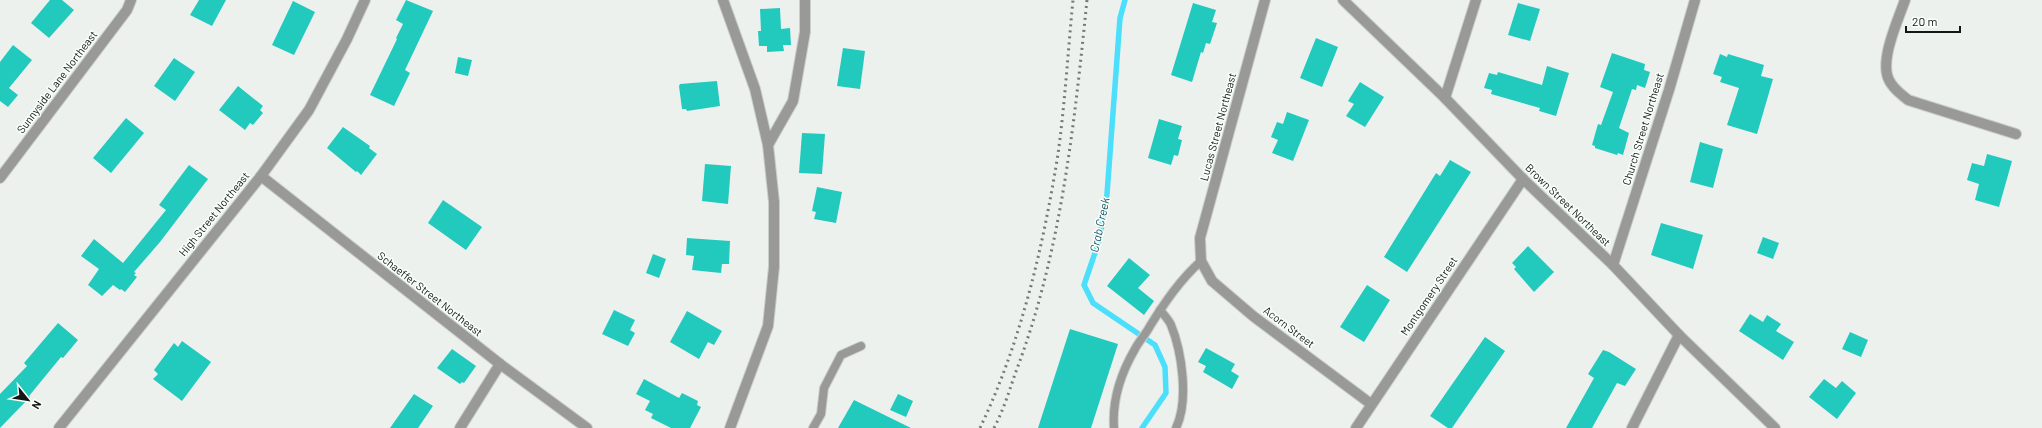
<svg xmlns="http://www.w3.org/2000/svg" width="2042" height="428" viewBox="0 0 2042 428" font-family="Barlow,sans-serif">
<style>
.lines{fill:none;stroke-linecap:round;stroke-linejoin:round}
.stream{stroke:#4cdffc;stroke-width:5.5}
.building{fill:#22cabe}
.service-casing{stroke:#c9cecb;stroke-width:10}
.minor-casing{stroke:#c9cecb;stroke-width:12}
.tertiary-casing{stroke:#c9cecb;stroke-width:12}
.service{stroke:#999a98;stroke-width:8}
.minor{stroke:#999a98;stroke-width:10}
.tertiary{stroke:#999a98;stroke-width:10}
.rail{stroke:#767977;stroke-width:3;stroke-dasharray:2 4;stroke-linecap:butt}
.labels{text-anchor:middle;stroke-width:3;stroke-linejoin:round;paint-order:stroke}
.street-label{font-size:11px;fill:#141615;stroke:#f9fffb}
.water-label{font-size:12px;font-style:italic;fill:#175460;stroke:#f9fffb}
</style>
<rect width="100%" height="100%" fill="#ecf1ee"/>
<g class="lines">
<polyline class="stream" points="1125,0 1120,18 1107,194 1099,241 1084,285 1093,303 1155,345 1165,367 1166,393 1142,428"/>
</g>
<g class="building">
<polygon points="50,0 62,0 74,10 49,38 31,23"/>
<polygon points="199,0 226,0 212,26 190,15"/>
<polygon points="406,0 433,11 405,70 410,73 394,106 370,95 397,39 396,38 403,24 396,20"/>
<polygon points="293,1 315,12 294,55 272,45"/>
<polygon points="1193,3 1216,10 1212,22 1217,23 1210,44 1206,43 1203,53 1201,52 1192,82 1171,75"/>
<polygon points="1518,3 1540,9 1530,41 1508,35"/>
<polygon points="780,8 781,29 790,28 791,45 783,45 784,51 767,52 767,46 759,46 758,31 761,31 760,9"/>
<polygon points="1316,38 1338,47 1322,87 1300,78"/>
<polygon points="13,45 32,60 9,88 18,95 8,107 0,101 0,62"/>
<polygon points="843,48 865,51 860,89 837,86"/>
<polygon points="1612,53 1645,64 1644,70 1650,72 1645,88 1637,85 1636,90 1632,89 1619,128 1629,133 1623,155 1618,153 1617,155 1595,148 1595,146 1592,145 1598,124 1601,125 1613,92 1600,87"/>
<polygon points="1720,54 1727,57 1728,54 1764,65 1761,76 1773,79 1757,134 1727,125 1739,88 1720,82 1722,77 1713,74"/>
<polygon points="458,57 472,60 468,76 455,73"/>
<polygon points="174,58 195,72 175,101 154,86"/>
<polygon points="1547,66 1569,73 1556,116 1539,111 1540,108 1491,94 1492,90 1484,88 1489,73 1497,75 1498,72 1542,85"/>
<polygon points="717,81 720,106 687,111 686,109 682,109 679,86 680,84"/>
<polygon points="1360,82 1384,97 1365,127 1346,116 1354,104 1348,101"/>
<polygon points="238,86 263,106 260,110 263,113 253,125 250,123 245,130 219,110"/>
<polygon points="1287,112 1309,120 1293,161 1272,153 1278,140 1271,137 1277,122 1283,124"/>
<polygon points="126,118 144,133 111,173 93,158"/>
<polygon points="1159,119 1182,126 1178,139 1182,140 1178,156 1174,155 1171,165 1148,158"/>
<polygon points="343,127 370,146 369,148 377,154 361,175 357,171 356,172 327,148"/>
<polygon points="802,133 825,134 822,174 799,173"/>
<polygon points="1700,142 1723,149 1713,188 1690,182"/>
<polygon points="1987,154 2012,161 1999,207 1975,200 1979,184 1967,180 1972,163 1984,166"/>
<polygon points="1450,160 1471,172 1407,272 1384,257 1436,173 1440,176"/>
<polygon points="705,164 731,166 728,204 702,201"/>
<polygon points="189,165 208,179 160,242 134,272 136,273 134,275 137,277 125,292 121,289 120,290 113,285 102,296 88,285 99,269 81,256 94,239 123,263 166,210 159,205"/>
<polygon points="817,187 842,192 836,223 814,219 816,212 812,211"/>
<polygon points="443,200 482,227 466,250 428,223"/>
<polygon points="1661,223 1703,235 1693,269 1651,255"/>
<polygon points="1763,237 1779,243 1773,259 1757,253"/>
<polygon points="687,238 730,241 729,264 722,264 721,273 692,270 694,256 686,255"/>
<polygon points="1528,246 1554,272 1534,292 1514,269 1516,267 1512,263"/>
<polygon points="653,254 666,259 659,278 646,273"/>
<polygon points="1129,258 1150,275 1138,288 1154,301 1144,315 1107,286"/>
<polygon points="1367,285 1390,300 1364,342 1340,327"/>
<polygon points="614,310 635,320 630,330 635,333 628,346 602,334"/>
<polygon points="687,311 722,331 714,345 708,342 699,359 670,342"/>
<polygon points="1750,314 1763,322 1767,315 1781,324 1776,331 1794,342 1783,360 1739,331"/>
<polygon points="58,323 78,340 63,358 61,357 29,396 30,397 0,428 0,394 27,366 24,363"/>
<polygon points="1070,329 1118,344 1091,428 1038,428"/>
<polygon points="1850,332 1868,340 1861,357 1842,349"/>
<polygon points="1485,337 1505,351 1452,428 1448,428 1430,416"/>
<polygon points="182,341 211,362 182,401 153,379 158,374 154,370 174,343 178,347"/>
<polygon points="1206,348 1235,364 1231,371 1239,376 1232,389 1203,372 1206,366 1198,362"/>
<polygon points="452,349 476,366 464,383 462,382 460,384 437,368"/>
<polygon points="1603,350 1609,352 1636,369 1625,386 1617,383 1592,428 1566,428 1594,378 1588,374"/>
<polygon points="644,379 679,398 682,393 698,401 697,405 701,407 690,428 671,428 651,418 653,414 645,410 650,401 636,394"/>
<polygon points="1824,379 1836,388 1842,381 1856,393 1837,419 1809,397"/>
<polygon points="414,394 433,406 418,428 390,428"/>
<polygon points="898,394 913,401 906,417 890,410"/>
<polygon points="854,400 911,428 838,428"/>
</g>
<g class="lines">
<defs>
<g id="service">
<path d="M1160,310C1164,315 1169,320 1171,325C1182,352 1189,401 1176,428"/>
<polyline points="813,428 821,414 824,388 841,355 861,346"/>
<path d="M1114,428C1112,400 1121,373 1135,349C1139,341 1146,334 1150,326C1165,302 1180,280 1201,261"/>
</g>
<g id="minor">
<polyline points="1265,0 1200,238 1201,261 1212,281 1253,316 1371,404"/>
<polyline points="1343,0 1445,98 1523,179 1613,265 1679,335 1775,428"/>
<path d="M1905,0C1898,20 1879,61 1889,80C1893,89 1901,94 1908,100L2016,134"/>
<polyline points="1445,98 1476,0"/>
<polyline points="768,145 793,101 805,32 805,0"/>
<polyline points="261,176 500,364 587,428"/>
<polyline points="0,178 127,10 131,0"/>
<polyline points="1613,265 1669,90 1695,0"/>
<polyline points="59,428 261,176 309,110 347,39 365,0"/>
<polyline points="460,428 500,364"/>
<polyline points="1356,428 1523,179"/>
<polyline points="1632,428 1679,335"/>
</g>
<polyline id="tertiary" points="723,0 755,89 768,145 774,202 774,267 768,326 730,428"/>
</defs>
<use href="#service" class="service-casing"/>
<use href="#minor" class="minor-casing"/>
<use href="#tertiary" class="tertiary-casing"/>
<use href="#service" class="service"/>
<use href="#minor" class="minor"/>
<use href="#tertiary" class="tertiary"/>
<g class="rail">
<path d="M980,428C1021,342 1043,248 1058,154C1065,103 1068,51 1073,0"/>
<path d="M994,428C1003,411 1009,392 1015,374C1061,254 1074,127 1087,0"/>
</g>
</g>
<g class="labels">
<g class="street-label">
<text transform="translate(57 82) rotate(-53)" y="4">Sunnyside Lane Northeast</text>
<text transform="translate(1218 127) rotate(-75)" y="4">Lucas Street Northeast</text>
<text transform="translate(1643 129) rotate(-73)" y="4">Church Street Northeast</text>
<text transform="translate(1568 205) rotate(44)" y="4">Brown Street Northeast</text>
<text transform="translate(214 214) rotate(-51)" y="4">High Street Northeast</text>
<text transform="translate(430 294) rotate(38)" y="4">Schaeffer Street Northeast</text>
<text transform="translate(1429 296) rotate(-56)" y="4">Montgomery Street</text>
<text transform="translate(1289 327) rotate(37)" y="4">Acorn Street</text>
</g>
<g class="water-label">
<text transform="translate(1100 225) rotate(-78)" y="4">Crab Creek</text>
</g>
</g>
<g transform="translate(28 400) rotate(120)" stroke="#f9fffb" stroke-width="3" paint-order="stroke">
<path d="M0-3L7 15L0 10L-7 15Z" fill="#141615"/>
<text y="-6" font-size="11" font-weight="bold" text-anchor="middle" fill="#141615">N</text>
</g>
<path d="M1906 26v6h54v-6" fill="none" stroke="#141615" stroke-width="2"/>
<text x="1912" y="26" font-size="12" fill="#141615" stroke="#f9fffb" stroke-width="3" paint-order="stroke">20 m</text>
</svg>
